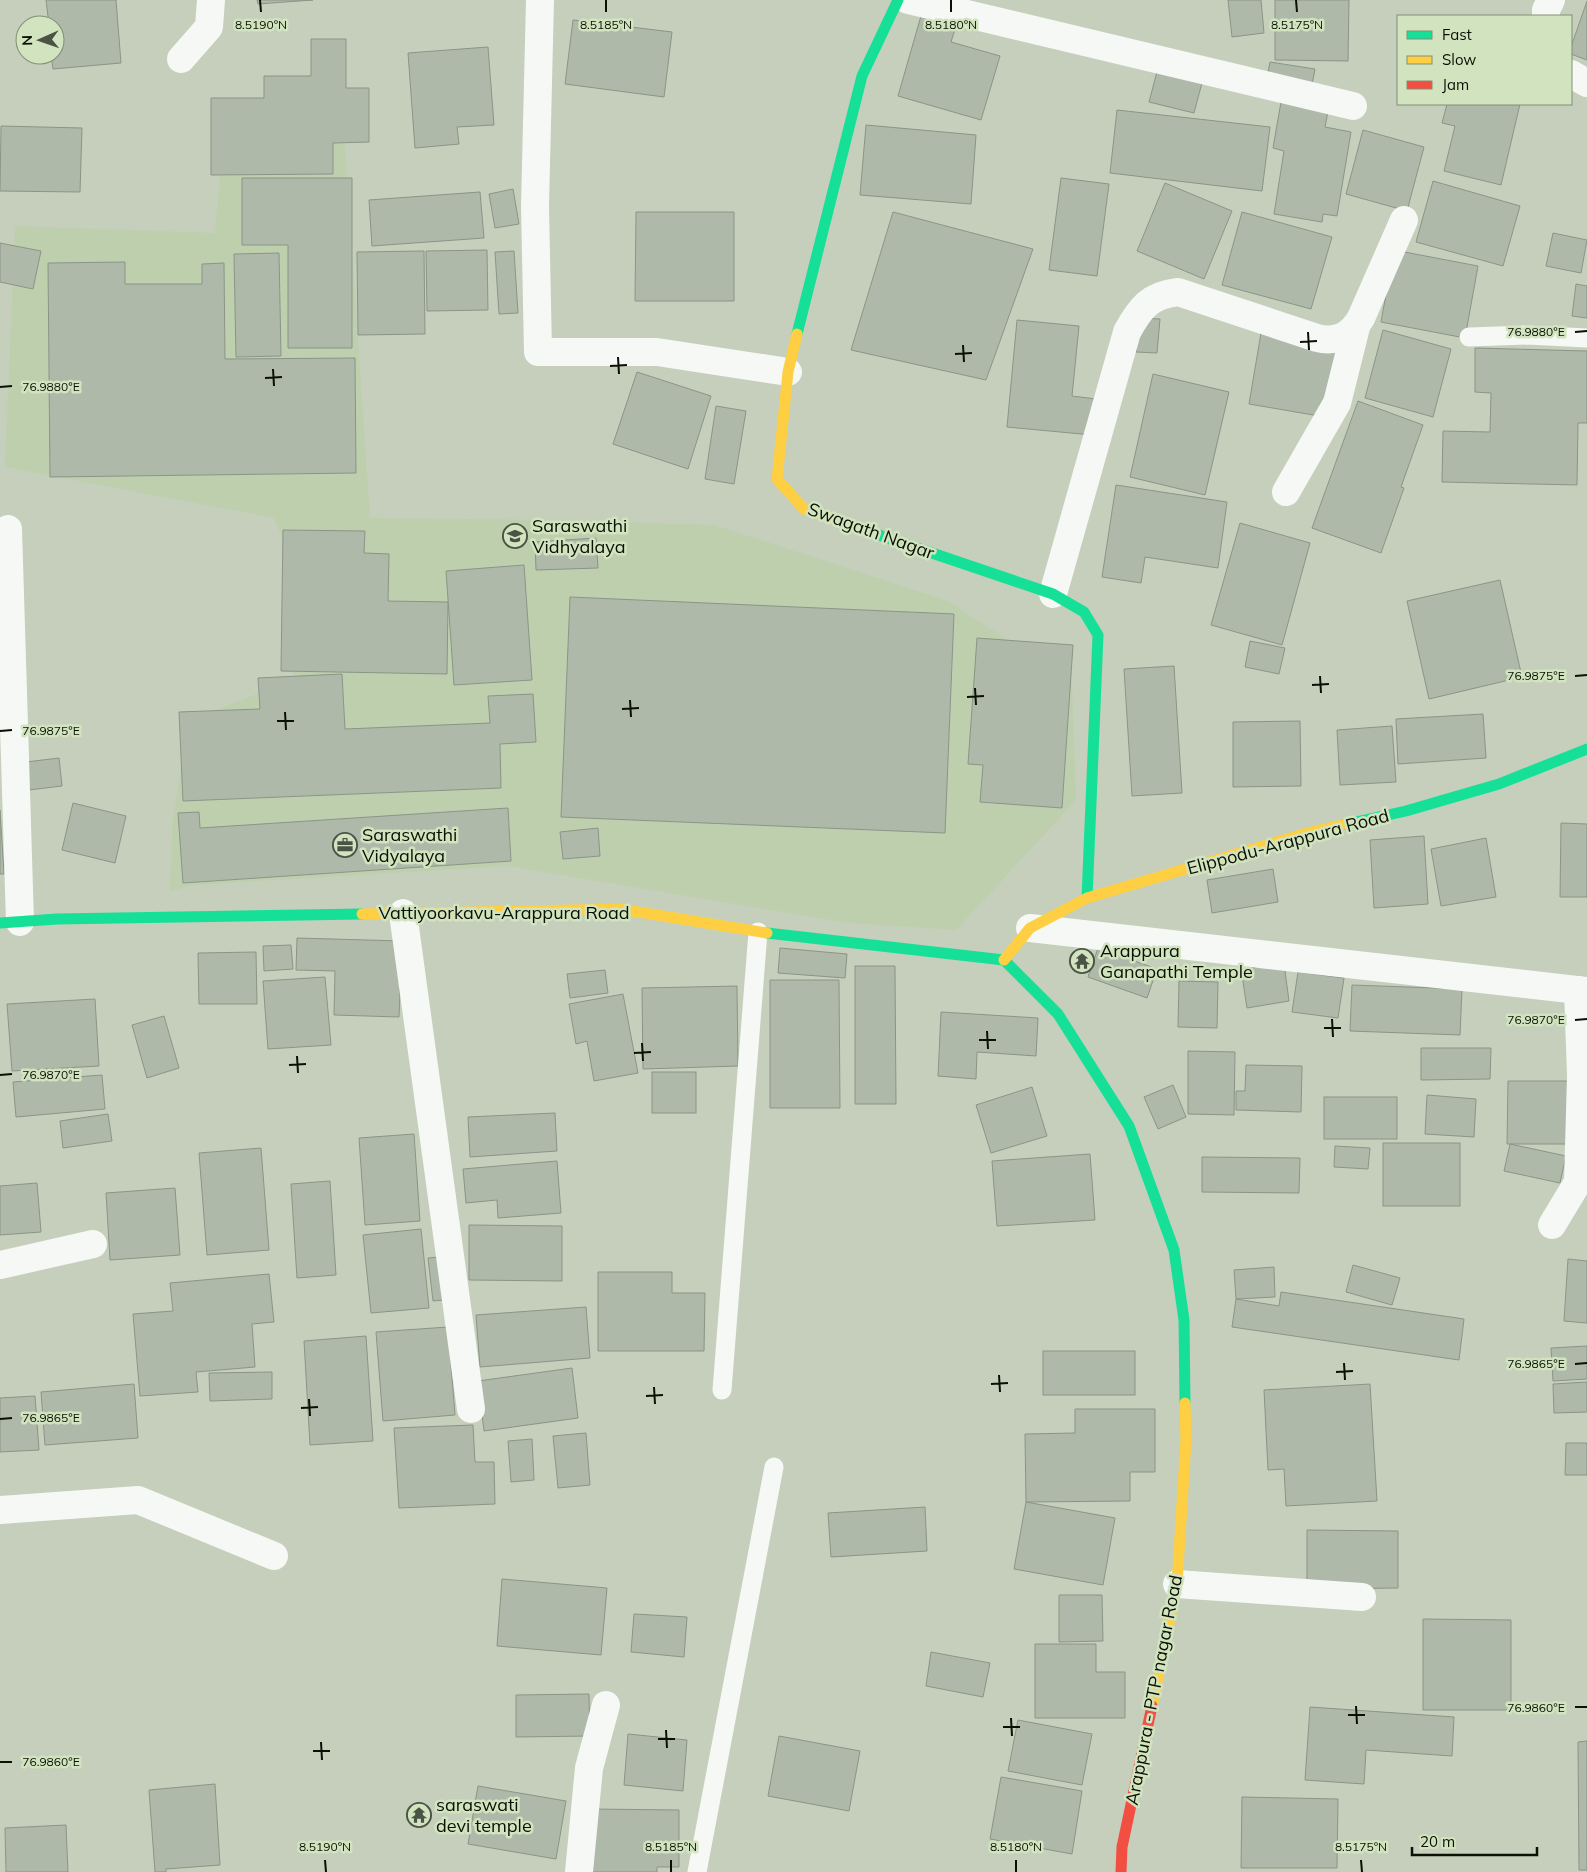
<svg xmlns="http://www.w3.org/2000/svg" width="1587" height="1872" viewBox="0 0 1587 1872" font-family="Mulish,sans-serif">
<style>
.built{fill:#becfae}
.building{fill:#aeb9aa;stroke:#8b9587}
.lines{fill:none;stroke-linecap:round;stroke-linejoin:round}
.lane{stroke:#f6f8f5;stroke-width:19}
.street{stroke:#f6f8f5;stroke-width:28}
.fast{stroke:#16e098;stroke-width:11}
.slow{stroke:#ffcf43;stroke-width:11}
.jam{stroke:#f24e42;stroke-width:11}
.ticks{fill:none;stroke:#0a1004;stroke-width:2}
.labels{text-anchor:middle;stroke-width:5;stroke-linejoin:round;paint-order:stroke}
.poi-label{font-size:18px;fill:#0a1004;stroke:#d2e4bf;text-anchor:start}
.street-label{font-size:18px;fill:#0a1004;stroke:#d2e4bf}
.ticks-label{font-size:12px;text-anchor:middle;fill:#0a1004;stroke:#d2e4bf;stroke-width:5;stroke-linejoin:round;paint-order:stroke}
</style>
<rect width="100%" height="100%" fill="#c5cfbb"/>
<polygon class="built" points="344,133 370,518 546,520 714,525 948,601 1072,682 1076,800 956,930 849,923 508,866 194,885 170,891 172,824 189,720 294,680 286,547 274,518 5,467 15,226 215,233 223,142"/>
<g class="building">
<polygon points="46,0 116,0 121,63 53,69 51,55 55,55 55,25 49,25"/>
<polygon points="257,0 313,0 258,4"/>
<polygon points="1228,0 1261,0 1264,33 1232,37"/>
<polygon points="1275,0 1349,0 1348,61 1275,60"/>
<polygon points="1587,1 1587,60 1571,54 1571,47"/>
<polygon points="921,16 956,26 951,42 1000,56 981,120 898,96"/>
<polygon points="573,20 672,32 664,97 565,84"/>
<polygon points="311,39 346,39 346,88 369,88 369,142 333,143 333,174 211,175 211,98 264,98 264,76 311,76"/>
<polygon points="488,47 494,125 457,127 459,144 415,148 408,53"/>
<polygon points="1270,62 1315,69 1312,85 1267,78"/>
<polygon points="1158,68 1203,79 1194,113 1149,102"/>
<polygon points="1281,102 1328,111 1325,127 1351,132 1337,216 1323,214 1322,222 1274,214 1284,151 1273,148"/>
<polygon points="1447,104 1520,104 1501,185 1444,171 1455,126 1442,123"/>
<polygon points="1117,110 1270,127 1262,191 1110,173"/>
<polygon points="866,125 976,135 971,204 860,195"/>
<polygon points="1,126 82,128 80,192 0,191"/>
<polygon points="1363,130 1424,147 1407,211 1346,194"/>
<polygon points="242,178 352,178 352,348 288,348 288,245 242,245"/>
<polygon points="1061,178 1109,184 1097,276 1049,270"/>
<polygon points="1433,181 1520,206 1503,266 1416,242"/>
<polygon points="1165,183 1232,211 1204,279 1137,251"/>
<polygon points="513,189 519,224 495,228 489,194"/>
<polygon points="480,192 484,238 372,246 369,200"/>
<polygon points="636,212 734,212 734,301 635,301"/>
<polygon points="893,212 1033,249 986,380 851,350"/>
<polygon points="1242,212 1332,237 1311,309 1222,285"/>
<polygon points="1553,233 1587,240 1581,273 1546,266"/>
<polygon points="0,243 41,251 33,289 0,282"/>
<polygon points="487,250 488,310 427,311 426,251"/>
<polygon points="1394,250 1478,266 1465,338 1381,322"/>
<polygon points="424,251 425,334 358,335 357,252"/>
<polygon points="514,251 518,313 499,314 495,252"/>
<polygon points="279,253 281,356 236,357 234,254"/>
<polygon points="125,262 125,284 202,284 202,264 224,263 225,359 355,358 356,473 50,477 48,263"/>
<polygon points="1576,284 1587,286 1587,318 1572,316"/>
<polygon points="1139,318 1160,319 1157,353 1136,352"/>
<polygon points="1017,320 1079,326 1072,396 1096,399 1092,435 1007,427"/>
<polygon points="1383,330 1451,349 1433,417 1365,398"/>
<polygon points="1261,333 1337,346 1325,417 1249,404"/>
<polygon points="1475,348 1587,351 1587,423 1578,423 1577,485 1442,482 1443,431 1490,432 1491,393 1475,392"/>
<polygon points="637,372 711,396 688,469 613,444"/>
<polygon points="1153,374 1229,392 1205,495 1130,477"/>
<polygon points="1358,401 1423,425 1401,487 1404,488 1381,553 1312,528"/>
<polygon points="716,406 746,411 734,484 705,479"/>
<polygon points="1116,485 1227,502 1218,568 1145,557 1141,583 1102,577"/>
<polygon points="1240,523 1310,543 1282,645 1211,625"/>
<polygon points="283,530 365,531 364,553 389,554 388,601 448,602 447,674 281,671"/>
<polygon points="596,538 598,568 536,570 535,542"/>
<polygon points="524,565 532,680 454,685 446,571"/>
<polygon points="1500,580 1522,677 1429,699 1407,601"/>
<polygon points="570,597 954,614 945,833 561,817"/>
<polygon points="977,638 1073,645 1062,808 980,802 983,765 968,764"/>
<polygon points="1250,641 1285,648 1279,674 1245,667"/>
<polygon points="1174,666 1182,793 1132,796 1124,669"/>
<polygon points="342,674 345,729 490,723 488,696 533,694 536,742 500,744 501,788 183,801 179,712 260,709 258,678"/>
<polygon points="1483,714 1486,758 1398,764 1396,719"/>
<polygon points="1300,721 1301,786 1233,787 1233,722"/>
<polygon points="1392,726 1396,782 1340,785 1337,730"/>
<polygon points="59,758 62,786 29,790 26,762"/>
<polygon points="73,803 126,816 115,863 62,850"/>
<polygon points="508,808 511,861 183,883 178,813 199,812 200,828"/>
<polygon points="0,810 4,874 0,874"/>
<polygon points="1561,823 1587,824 1587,897 1560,897"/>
<polygon points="598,828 600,856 563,859 560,832"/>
<polygon points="1424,836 1428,904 1374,908 1370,840"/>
<polygon points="1486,838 1496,897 1441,906 1431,849"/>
<polygon points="1273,869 1278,902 1212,913 1207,880"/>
<polygon points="297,938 402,941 399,1017 334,1015 335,971 296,970"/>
<polygon points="291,945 293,969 264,971 263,946"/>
<polygon points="780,948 847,954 845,978 778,973"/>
<polygon points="1098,948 1157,969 1147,998 1088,977"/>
<polygon points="256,952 257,1004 199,1004 198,953"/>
<polygon points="1284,964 1289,1001 1247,1008 1241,969"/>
<polygon points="855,966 895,966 896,1104 855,1104"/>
<polygon points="605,970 608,993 570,998 567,974"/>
<polygon points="1298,972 1344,978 1338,1018 1292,1012"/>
<polygon points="325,977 331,1045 268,1049 263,981"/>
<polygon points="770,980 839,980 840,1108 770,1108"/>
<polygon points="1179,981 1218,982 1217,1028 1178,1027"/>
<polygon points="1352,985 1462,989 1460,1035 1350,1031"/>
<polygon points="737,986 738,1066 643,1069 642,988"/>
<polygon points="623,994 638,1073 594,1081 587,1041 576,1044 569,1004"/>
<polygon points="95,999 99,1066 12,1071 7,1004"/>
<polygon points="941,1012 1038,1018 1036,1056 977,1052 976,1079 938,1076"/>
<polygon points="164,1016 179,1068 147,1078 132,1025"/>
<polygon points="1421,1048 1491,1048 1490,1079 1421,1080"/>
<polygon points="1188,1051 1235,1052 1234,1115 1188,1114"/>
<polygon points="1246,1065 1302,1066 1301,1112 1236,1110 1236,1091 1245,1091"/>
<rect x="652" y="1072" width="44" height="41"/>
<polygon points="102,1075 105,1109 16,1117 13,1082"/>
<polygon points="1508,1081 1577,1081 1577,1144 1507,1144"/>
<polygon points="1173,1085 1186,1117 1158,1129 1144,1097"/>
<polygon points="1032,1087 1047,1136 991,1153 976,1105"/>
<polygon points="1427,1095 1476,1099 1474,1137 1425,1134"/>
<rect x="1324" y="1097" width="73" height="42"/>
<polygon points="555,1113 557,1151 470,1157 468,1117"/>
<polygon points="108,1114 112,1141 63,1148 60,1121"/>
<polygon points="414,1134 420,1221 365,1225 359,1138"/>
<rect x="1383" y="1143" width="77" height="63"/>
<polygon points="1510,1144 1566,1156 1560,1183 1504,1171"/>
<polygon points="1335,1146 1370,1148 1368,1169 1334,1167"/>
<polygon points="261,1148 269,1250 207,1255 199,1153"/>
<polygon points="1090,1154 1095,1220 997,1226 992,1161"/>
<polygon points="1202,1157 1300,1158 1299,1193 1202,1192"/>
<polygon points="557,1161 561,1213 498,1218 497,1200 466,1203 463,1169"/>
<polygon points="330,1181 336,1275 297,1278 291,1184"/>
<polygon points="37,1183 41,1232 0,1235 0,1186"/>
<polygon points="175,1188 180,1255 110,1260 106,1193"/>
<polygon points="469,1225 562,1226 562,1281 469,1280"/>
<polygon points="421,1229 429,1308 371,1313 363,1235"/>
<polygon points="450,1256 454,1299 433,1301 428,1258"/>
<polygon points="1568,1259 1587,1261 1587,1323 1564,1321"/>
<polygon points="1353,1265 1400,1278 1392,1305 1346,1292"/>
<polygon points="1274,1267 1275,1297 1236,1299 1234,1270"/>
<polygon points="598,1272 672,1272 672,1293 705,1293 704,1351 598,1351"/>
<polygon points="269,1274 274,1322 252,1324 255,1367 196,1372 198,1392 140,1396 133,1314 173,1311 170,1283"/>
<polygon points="1281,1292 1464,1319 1459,1360 1232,1327 1236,1299 1279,1306"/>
<polygon points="586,1307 590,1358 480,1367 476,1315"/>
<polygon points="448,1327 455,1415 383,1421 376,1332"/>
<polygon points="366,1336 373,1441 310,1445 304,1341"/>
<polygon points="1587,1346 1587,1379 1553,1381 1551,1348"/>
<rect x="1043" y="1351" width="92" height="44"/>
<polygon points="572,1368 578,1418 484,1431 478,1381"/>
<polygon points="272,1372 272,1399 210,1401 209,1373"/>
<polygon points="1587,1382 1587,1412 1554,1413 1553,1384"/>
<polygon points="134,1384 138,1438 45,1445 41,1392"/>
<polygon points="1370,1384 1377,1501 1286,1506 1284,1469 1268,1470 1264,1390"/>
<polygon points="35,1396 39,1450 0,1452 0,1398"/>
<polygon points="1075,1409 1155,1409 1155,1472 1130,1472 1130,1501 1026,1502 1025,1434 1075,1433"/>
<polygon points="473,1425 475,1462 494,1462 495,1504 399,1508 394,1428"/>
<polygon points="586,1433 590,1485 558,1488 553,1436"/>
<polygon points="532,1439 534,1480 511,1482 508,1441"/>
<polygon points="1566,1443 1587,1443 1587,1475 1565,1475"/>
<polygon points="1026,1502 1115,1518 1103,1585 1014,1569"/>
<polygon points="925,1507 927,1551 831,1557 828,1513"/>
<polygon points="1307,1530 1398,1531 1398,1588 1307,1589"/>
<polygon points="502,1579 607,1588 601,1655 497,1646"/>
<polygon points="1059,1595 1102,1595 1103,1641 1059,1642"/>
<polygon points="634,1614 687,1617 684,1657 631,1652"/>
<polygon points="1423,1619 1511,1620 1511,1710 1423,1710"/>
<polygon points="1035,1644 1096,1644 1096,1672 1125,1672 1125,1718 1035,1718"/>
<polygon points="931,1652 990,1663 983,1697 926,1686"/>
<polygon points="589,1694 590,1736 516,1737 516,1695"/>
<polygon points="1310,1707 1454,1717 1452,1756 1366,1750 1364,1784 1305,1780"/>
<polygon points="1018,1720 1092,1734 1082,1785 1008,1771"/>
<polygon points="628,1734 687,1740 683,1791 624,1785"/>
<polygon points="779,1736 860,1751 849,1811 768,1796"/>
<polygon points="1587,1741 1587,1870 1579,1870 1578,1742"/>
<polygon points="1001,1777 1082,1791 1072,1854 990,1839"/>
<polygon points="215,1784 220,1865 166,1869 166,1872 155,1872 149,1790"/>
<polygon points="478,1786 566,1801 556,1859 468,1844"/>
<polygon points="1242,1797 1338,1799 1337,1868 1241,1868"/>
<polygon points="589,1809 679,1810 679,1867 657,1867 657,1872 589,1872"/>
<polygon points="66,1825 68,1872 6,1872 5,1828"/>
</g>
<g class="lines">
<g class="lane">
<polyline points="1469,337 1528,335 1587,338"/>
<polyline points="722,1390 758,932"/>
<polyline points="697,1872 774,1467"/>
</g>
<g class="street">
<polyline points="540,0 535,206 538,352 657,352 788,372"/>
<polyline points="908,0 1353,106"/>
<polyline points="1546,16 1546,10 1551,0"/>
<polyline points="181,59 209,27 211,0"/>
<polyline points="1571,74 1587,83"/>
<polyline points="1286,492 1337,403 1356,327"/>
<polyline points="8,529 20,922"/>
<path d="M1053,594L1127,332C1140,308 1150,295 1178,292L1317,338C1337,343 1351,335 1361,318L1404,220"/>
<polyline points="403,913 471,1409"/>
<polyline points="1030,928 1587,991"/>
<polyline points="1552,1225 1578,1182 1581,1076 1578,990"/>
<polyline points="0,1265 93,1244"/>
<polyline points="0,1510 138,1500 274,1556"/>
<polyline points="1177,1584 1362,1597"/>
<polyline points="579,1872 589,1768 606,1705"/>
</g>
<g class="fast">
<polyline points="797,334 862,76 898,0"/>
<polyline points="870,532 1053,594 1084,612 1098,635 1087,898"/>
<polyline points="1342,825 1406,811 1499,784 1587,749"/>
<polyline points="0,923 57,919 362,914"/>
<polyline points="767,933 1004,960"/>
<polyline points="1004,960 1058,1014 1129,1126 1174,1250 1184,1320 1185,1403"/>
</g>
<g class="slow">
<polyline points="797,334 788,372 777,479 804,509 870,532"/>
<polyline points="362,914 620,909 767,933"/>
<polyline points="1004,960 1030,928 1087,898 1311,832 1342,825"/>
<polyline points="1152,1706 1177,1584 1186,1440 1185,1403"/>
</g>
<polyline class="jam" points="1121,1872 1122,1847 1152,1706"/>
</g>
<path class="ticks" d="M260,0L261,12M606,0V12M951,0V12M1296,0L1297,12M1308,332L1309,350M1575,332L1587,331M1300,342L1317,341M963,345L964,362M955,354L972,353M618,357L619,374M610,366L627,365M273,369L274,386M265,378L282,377M0,387L12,386M1320,676L1321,693M1575,676L1587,675M1312,685L1329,684M975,688L976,705M967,697L984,696M630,700L631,717M622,709L639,708M285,712L286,730M277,721H294M0,731L12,730M1332,1019L1333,1037M1575,1020L1587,1019M1324,1028H1341M987,1031L988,1049M979,1040H996M642,1043L643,1061M634,1053L651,1052M297,1056L298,1073M289,1065L306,1064M0,1075L12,1074M1344,1363L1345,1380M1575,1364L1587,1363M1336,1372L1353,1371M999,1375L1000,1392M991,1384L1008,1383M654,1387L655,1404M646,1396L663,1395M309,1399L310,1416M301,1408L318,1407M0,1419L12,1418M1356,1706L1357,1724M1575,1707H1587M1348,1715H1365M1011,1718L1012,1736M1003,1727H1020M666,1730L667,1748M658,1739H675M321,1742L322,1760M313,1751H330M0,1762H12M325,1860L326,1872M671,1860V1872M1016,1860V1872M1361,1860L1362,1872"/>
<defs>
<symbol id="school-ring" viewBox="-11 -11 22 22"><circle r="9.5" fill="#d2e4bf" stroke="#4b5344" stroke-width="1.5"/><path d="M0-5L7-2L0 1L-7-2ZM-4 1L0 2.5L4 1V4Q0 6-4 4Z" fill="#4b5344"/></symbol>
<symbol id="office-ring" viewBox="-11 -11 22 22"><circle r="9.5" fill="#d2e4bf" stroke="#4b5344" stroke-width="1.5"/><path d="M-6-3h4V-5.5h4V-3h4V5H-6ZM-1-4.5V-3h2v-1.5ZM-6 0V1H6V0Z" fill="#4b5344"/></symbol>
<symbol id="temple-ring" viewBox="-11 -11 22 22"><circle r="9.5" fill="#d2e4bf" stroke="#4b5344" stroke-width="1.5"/><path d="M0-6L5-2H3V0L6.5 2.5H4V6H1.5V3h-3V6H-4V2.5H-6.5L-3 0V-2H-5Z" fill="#4b5344"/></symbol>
</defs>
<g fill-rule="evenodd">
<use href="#school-ring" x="501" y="522" width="28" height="28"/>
<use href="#office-ring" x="331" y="831" width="28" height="28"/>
<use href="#temple-ring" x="1068" y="947" width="28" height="28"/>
<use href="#temple-ring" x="405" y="1801" width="28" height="28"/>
</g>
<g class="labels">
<g class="poi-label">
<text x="532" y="532">Saraswathi<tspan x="532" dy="21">Vidhyalaya</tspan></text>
<text x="362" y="841">Saraswathi<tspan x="362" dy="21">Vidyalaya</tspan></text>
<text x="1100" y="957">Arappura<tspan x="1100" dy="21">Ganapathi Temple</tspan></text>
<text x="436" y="1811">saraswati<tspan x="436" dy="21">devi temple</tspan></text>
</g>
<g class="street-label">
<text transform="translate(871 531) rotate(20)" y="6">Swagath Nagar</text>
<text transform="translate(1288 842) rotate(-15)" y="6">Elippodu-Arappura Road</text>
<text x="504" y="919">Vattiyoorkavu-Arappura Road</text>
<text transform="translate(1154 1690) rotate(-79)" y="6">Arappura - PTP nagar Road</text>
</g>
</g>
<g class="ticks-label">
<text x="261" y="29">8.5190°N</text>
<text x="606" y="29">8.5185°N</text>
<text x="951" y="29">8.5180°N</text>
<text x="1297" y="29">8.5175°N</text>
<text x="1536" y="336">76.9880°E</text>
<text x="51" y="391">76.9880°E</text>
<text x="1536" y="680">76.9875°E</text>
<text x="51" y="735">76.9875°E</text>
<text x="1536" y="1024">76.9870°E</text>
<text x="51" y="1079">76.9870°E</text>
<text x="1536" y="1368">76.9865°E</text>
<text x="51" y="1422">76.9865°E</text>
<text x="1536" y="1712">76.9860°E</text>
<text x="51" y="1766">76.9860°E</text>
<text x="325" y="1851">8.5190°N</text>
<text x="671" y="1851">8.5185°N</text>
<text x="1016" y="1851">8.5180°N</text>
<text x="1361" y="1851">8.5175°N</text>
</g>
<rect x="1397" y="15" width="175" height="90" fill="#d2e4bf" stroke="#828f74"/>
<rect x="1407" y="31" width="25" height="8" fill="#16e098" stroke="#828f74"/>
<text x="1442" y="40" font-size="15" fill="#0a1004">Fast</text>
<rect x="1407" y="56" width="25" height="8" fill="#ffcf43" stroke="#828f74"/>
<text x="1442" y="65" font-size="15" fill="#0a1004">Slow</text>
<rect x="1407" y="81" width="25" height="8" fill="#f24e42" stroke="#828f74"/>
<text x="1442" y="90" font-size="15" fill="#0a1004">Jam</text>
<g transform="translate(40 40) rotate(268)"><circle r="24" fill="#d2e4bf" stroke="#828f74"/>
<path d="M0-4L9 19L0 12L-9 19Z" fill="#4b5344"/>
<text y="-8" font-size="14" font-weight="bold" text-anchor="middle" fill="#0a1004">N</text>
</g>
<path d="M1412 1847v8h125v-8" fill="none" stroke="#0a1004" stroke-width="2.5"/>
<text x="1420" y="1847" font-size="15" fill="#0a1004" stroke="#d2e4bf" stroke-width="4" paint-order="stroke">20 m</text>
</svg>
